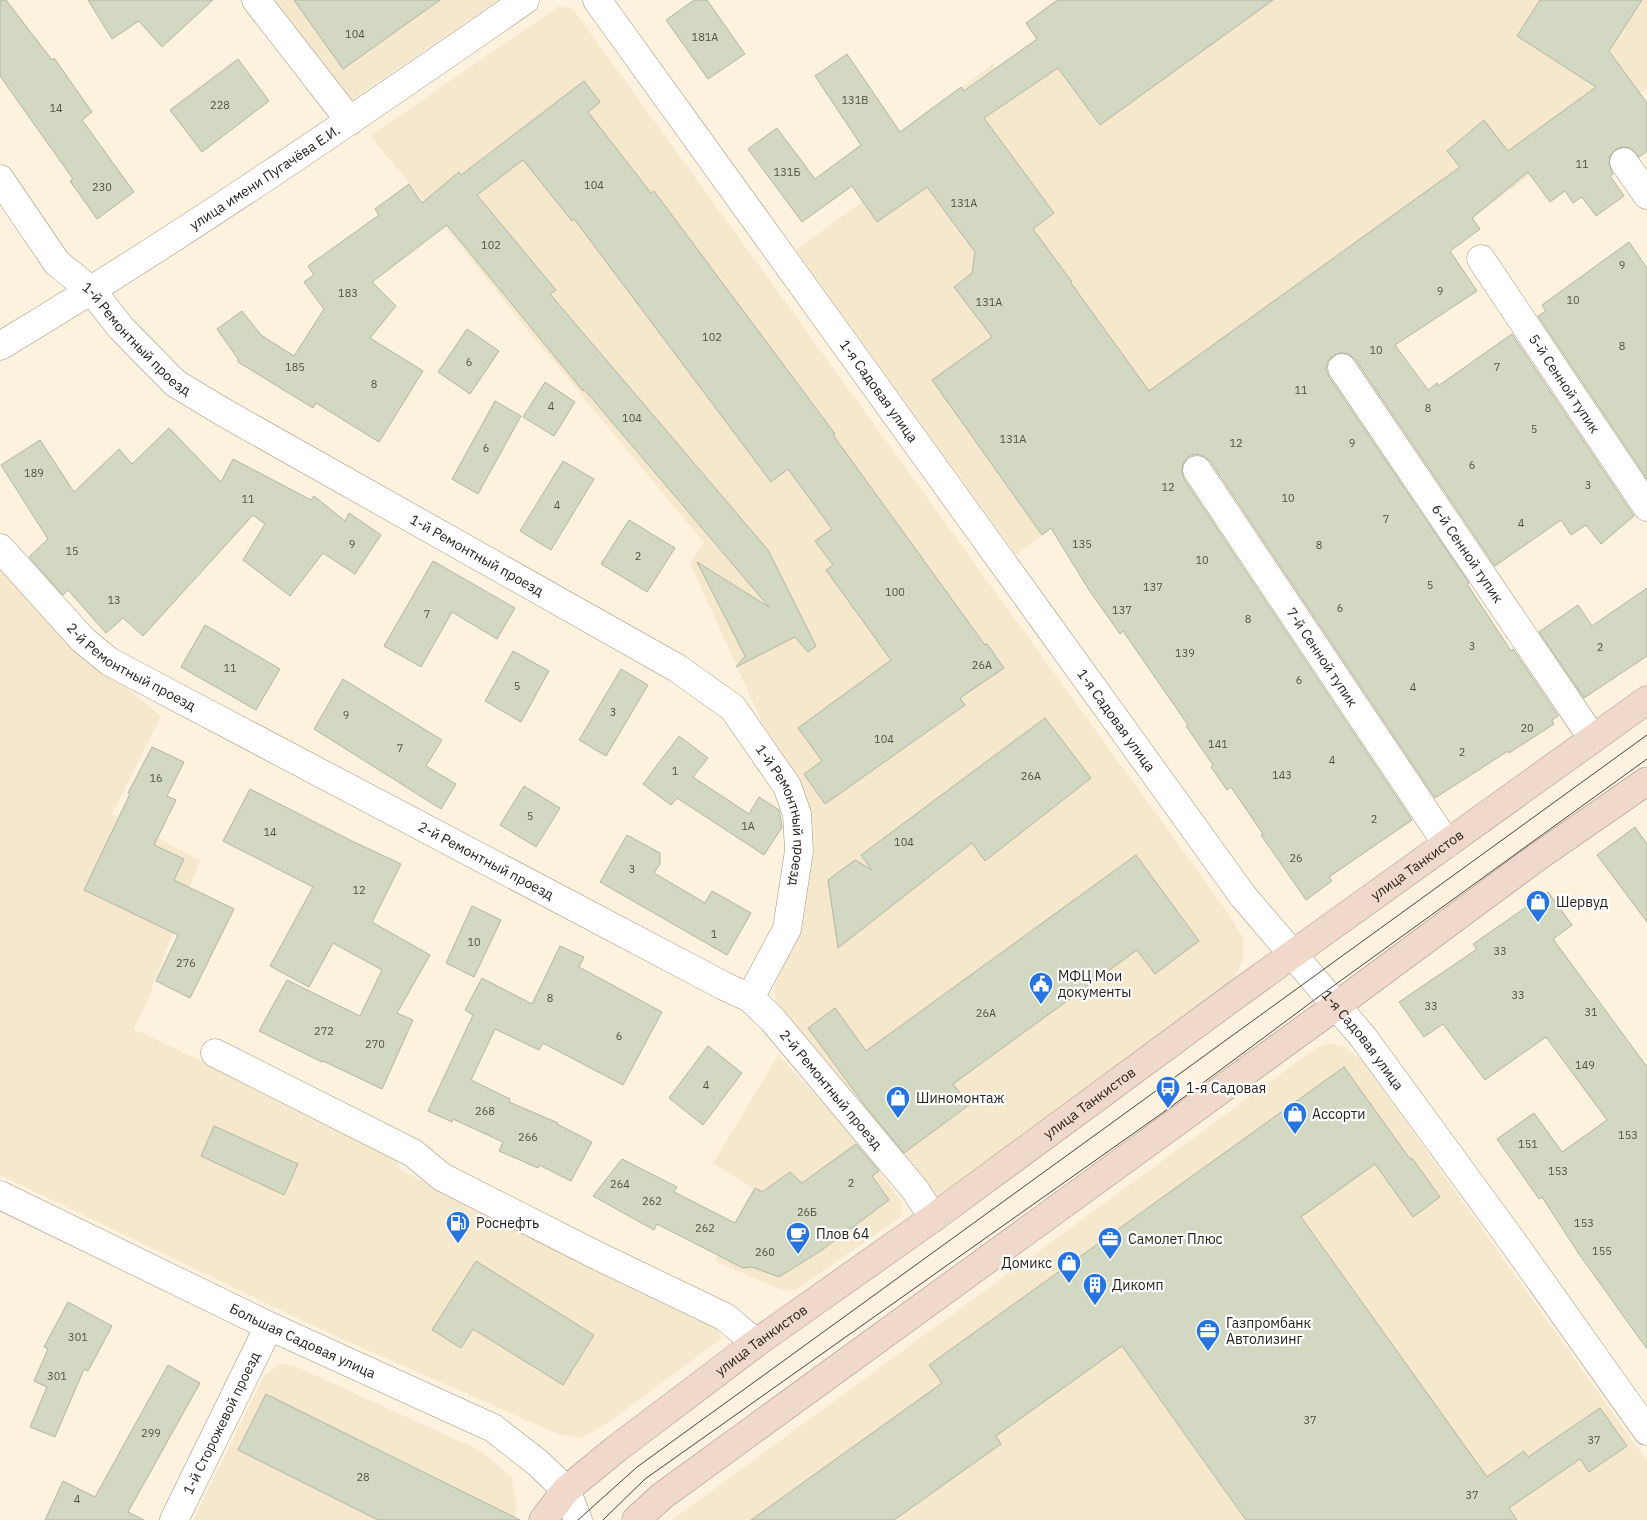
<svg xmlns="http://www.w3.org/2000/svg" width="1647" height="1520" viewBox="0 0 1647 1520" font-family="'IBM Plex Sans',sans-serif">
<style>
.built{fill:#f6e8cc}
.building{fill:#d3d8c3;stroke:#b1b6a1}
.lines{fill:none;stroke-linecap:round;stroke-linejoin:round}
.street-casing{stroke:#9e9582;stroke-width:29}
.secondary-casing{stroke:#9e9582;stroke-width:29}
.street{stroke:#fff;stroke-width:28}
.secondary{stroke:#f0d8ca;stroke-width:28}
.tram{stroke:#49443a;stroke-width:1}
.labels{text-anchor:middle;stroke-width:4.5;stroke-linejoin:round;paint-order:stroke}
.number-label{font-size:11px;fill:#525045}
.street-label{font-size:14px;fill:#27231b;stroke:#fff}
.poi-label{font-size:14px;fill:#27231b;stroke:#fff;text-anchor:start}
</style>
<rect width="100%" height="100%" fill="#fdf2de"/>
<g class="built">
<polygon points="273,0 498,0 353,99 347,99"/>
<polygon points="1054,0 1647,0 1647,89 1472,218 1480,229 1123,486 1118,481 1042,535 1016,555 796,250 862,202 856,192 878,176 924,115 993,64 1016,96 1058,68 1026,23"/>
<polygon points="559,6 573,9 1228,913 1243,937 1243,959 1234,979 951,1195 935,1198 923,1189 777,1005 774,987 781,971 807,854 795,780 763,724 690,563 704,543 521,322 422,198 370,136"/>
<polygon points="0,564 105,670 161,716 112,814 200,860 145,1007 134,1029 394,1153 402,1171 699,1316 719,1329 721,1339 612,1420 581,1438 558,1434 322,1330 0,1175"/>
<polygon points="1330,1043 1344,1047 1361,1059 1647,1461 1647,1520 672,1520 1316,1048"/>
<polygon points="778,1055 854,1136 902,1203 901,1217 797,1289 788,1291 779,1289 715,1261 754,1189 713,1163"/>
<polygon points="282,1363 297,1367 481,1451 512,1477 517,1505 514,1520 193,1520 264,1376"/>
</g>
<g class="building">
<polygon points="0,0 6,0 52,60 54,58 92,112 82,120 134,192 97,219 70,181 73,179 0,76"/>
<polygon points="88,0 213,0 162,47 139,21 112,39"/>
<polygon points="294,0 440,0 343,69"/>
<polygon points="694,0 707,0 745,54 708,79 666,20"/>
<polygon points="1058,0 1273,0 1100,125 1058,68 984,118 1054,213 1033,229 1072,282 1071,283 1149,391 1460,167 1447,151 1484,120 1508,151 1596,87 1517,36 1540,0 1642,0 1609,51 1647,103 1647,151 1639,157 1631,148 1622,147 1615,150 1610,156 1609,164 1613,174 1610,176 1624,196 1596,216 1582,197 1573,203 1565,191 1550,202 1528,172 1472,218 1480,229 1450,251 1477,291 1395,345 1428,390 1437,383 1438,386 1512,334 1634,516 1601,544 1586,525 1571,535 1561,520 1495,566 1355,359 1348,354 1340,353 1334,355 1328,361 1326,369 1329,377 1469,583 1467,584 1511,651 1513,649 1558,716 1552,720 1554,724 1509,753 1508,751 1435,798 1210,461 1203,456 1196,454 1188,457 1183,464 1182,472 1184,479 1412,820 1329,877 1332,881 1306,900 1261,835 1263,834 1231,787 1227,790 1211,767 1213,765 1186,726 1188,725 1123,631 1120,634 1089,590 1051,528 1042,535 932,380 992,337 954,287 972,273 975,252 927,187 877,222 852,186 802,222 748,149 777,128 815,179 861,145 815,76 847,54 900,132 961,87 964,91 1037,39 1026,23"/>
<polygon points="238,59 269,101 202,152 170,110"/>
<polygon points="584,81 600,102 588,112 651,193 654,191 835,434 833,435 985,645 987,644 1004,668 960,698 965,705 825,804 804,774 822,761 798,728 891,660 826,570 833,565 815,541 832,529 788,469 771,482 574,219 572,221 523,160 477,195 556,290 550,294 768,550 816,646 808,652 795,637 736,667 745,656 697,562 769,607 584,389 583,391 447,225 372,282 396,306 370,338 423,371 379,442 316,403 313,408 238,362 238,359 217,329 242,311 261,335 294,356 324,309 304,282 314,275 308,266 379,215 375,209 409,184 422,203 459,172 461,175"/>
<polygon points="1629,242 1647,268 1647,479 1538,316 1546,311 1542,305"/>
<polygon points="467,329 499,351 470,394 438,372"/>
<polygon points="545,382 575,402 554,436 523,417"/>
<polygon points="495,401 521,416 478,494 452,479"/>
<polygon points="169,428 221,482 233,459 311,500 314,496 345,521 349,513 381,535 355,574 323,553 290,596 243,560 265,524 253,515 143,636 123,618 106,633 68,590 63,595 29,557 48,539 1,465 40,440 74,492 119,449 132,464"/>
<polygon points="563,461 594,479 551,550 520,531"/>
<polygon points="629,520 675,548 647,592 601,564"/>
<polygon points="433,561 515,608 497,639 452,612 421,667 384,646"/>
<polygon points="1647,588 1647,656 1584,698 1539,632 1578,605 1592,626"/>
<polygon points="205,625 280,669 256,710 181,667"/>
<polygon points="513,651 549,671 521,722 485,701"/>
<polygon points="621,669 648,685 606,756 579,740"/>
<polygon points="343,679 442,740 426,766 456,784 441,809 314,729"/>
<polygon points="1045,718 1091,778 985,861 972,843 838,948 828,880 855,860 872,870 861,855"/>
<polygon points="679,736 708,758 693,777 749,814 759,797 779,810 782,827 764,855 677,798 671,805 643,784"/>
<polygon points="152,747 184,762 167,796 176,800 154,845 184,859 174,880 234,909 190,998 156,981 178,935 84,890 130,794 128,793"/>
<polygon points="524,786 560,808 536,847 500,825"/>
<polygon points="250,789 354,842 401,864 372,922 430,955 397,1013 413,1020 382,1089 323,1061 322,1062 259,1031 287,980 360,1016 382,970 333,943 309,987 270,966 313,887 223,841"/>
<polygon points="1635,827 1647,844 1647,922 1597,855"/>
<polygon points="627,835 660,853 660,864 654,873 705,903 712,891 751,913 727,955 600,882"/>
<polygon points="1136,855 1199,941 1155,974 1137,950 953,1084 969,1105 904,1153 866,1107 808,1028 835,1008 866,1051"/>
<polygon points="1548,892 1572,925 1553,939 1647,1067 1647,1349 1579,1254 1542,1197 1539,1199 1497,1139 1534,1113 1562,1152 1607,1120 1546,1037 1485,1080 1443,1024 1424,1037 1399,1002 1477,949 1473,944"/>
<polygon points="472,906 501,920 474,977 446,963"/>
<polygon points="560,946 584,957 579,967 662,1012 623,1085 543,1043 539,1050 495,1029 471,1080 510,1099 509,1102 558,1123 557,1124 592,1142 571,1181 539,1165 538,1168 499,1151 503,1142 453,1119 452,1122 428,1111 473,1015 465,1010 482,978 532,1004"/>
<polygon points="708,1046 742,1073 703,1125 669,1098"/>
<polygon points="1344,1067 1410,1159 1412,1158 1440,1197 1413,1217 1375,1164 1301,1217 1487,1477 1524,1451 1528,1457 1600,1408 1627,1446 1589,1472 1580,1459 1509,1508 1517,1520 1246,1520 1122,1346 996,1436 1001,1444 894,1520 751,1520 942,1383 929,1365"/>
<polygon points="214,1126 298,1164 284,1195 201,1156"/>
<polygon points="856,1144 879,1171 872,1176 889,1200 822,1250 779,1277 752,1267 743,1268 657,1224 654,1230 593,1196 622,1159 677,1187 674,1192 735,1223 755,1188 762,1192 790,1172 802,1183"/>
<polygon points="476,1261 594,1335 563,1385 473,1329 461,1348 432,1330"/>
<polygon points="68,1302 112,1326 88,1371 84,1369 55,1437 30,1427 47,1387 34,1381 48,1349 44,1347"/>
<polygon points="168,1365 200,1383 128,1512 144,1520 45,1520 63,1481 95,1497"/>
<polygon points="266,1394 520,1520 378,1520 238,1450"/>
</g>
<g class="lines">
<defs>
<g id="street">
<polyline points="256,0 350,121"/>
<path id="s1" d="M597,0L1243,896L1363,1037L1515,1245L1647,1431"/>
<polyline points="1624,162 1647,195"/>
<path id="s2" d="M0,179L57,263L92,291L121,328L175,383L223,412L677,668L733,708L787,786L797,814L799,851L787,929L750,998"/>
<path id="s3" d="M1481,259L1647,507"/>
<path id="s4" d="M0,346C180,238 352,120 525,0"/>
<path id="s5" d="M1342,368L1593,739"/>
<path id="s6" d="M1197,470L1447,844"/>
<path id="s7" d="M0,548L83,640L110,662L724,986L750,998L772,1019L916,1191L933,1218"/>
<polyline points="215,1053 413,1153 442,1177 598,1256 725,1317 756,1343"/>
<path id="s8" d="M0,1195L269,1326L493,1428L538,1463L566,1490L578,1520"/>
<path id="s9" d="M174,1520L269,1326"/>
</g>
<g id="secondary">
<path id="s10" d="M543,1520L566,1490L616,1449L756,1343L933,1218L1240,992L1647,700"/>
<polyline points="636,1520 662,1496 1336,1006 1536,858 1647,781"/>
</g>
</defs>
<use href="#street" class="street-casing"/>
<use href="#secondary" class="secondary-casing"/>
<use href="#street" class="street"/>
<use href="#secondary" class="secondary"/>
<g class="tram">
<polyline points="578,1520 637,1467 1647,735"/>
<polyline points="603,1520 645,1479 1168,1109 1325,992 1647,759"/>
</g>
</g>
<defs>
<symbol id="shop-pin" viewBox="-11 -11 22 30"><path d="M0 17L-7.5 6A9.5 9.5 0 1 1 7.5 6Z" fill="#2674e0" stroke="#fff"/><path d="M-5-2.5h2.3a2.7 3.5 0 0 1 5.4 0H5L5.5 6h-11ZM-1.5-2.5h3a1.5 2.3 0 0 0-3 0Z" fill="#fff"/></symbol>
<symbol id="civic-pin" viewBox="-11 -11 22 30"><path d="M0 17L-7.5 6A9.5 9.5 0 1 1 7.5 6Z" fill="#2674e0" stroke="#fff"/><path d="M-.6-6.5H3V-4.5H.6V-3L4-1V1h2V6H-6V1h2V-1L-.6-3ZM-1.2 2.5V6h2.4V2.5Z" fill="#fff"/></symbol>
<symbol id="bus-pin" viewBox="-11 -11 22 30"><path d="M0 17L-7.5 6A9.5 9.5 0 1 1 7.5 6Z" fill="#2674e0" stroke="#fff"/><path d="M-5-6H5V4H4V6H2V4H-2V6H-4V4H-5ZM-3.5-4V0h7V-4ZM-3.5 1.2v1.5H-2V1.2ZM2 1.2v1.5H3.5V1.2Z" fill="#fff"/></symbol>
<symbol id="fuel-pin" viewBox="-11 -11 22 30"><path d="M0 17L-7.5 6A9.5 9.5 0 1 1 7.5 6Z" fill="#2674e0" stroke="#fff"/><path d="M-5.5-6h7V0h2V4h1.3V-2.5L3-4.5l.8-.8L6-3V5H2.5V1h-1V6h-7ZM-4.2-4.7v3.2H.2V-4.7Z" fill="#fff"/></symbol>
<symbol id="cafe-pin" viewBox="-11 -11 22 30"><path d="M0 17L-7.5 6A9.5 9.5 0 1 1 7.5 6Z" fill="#2674e0" stroke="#fff"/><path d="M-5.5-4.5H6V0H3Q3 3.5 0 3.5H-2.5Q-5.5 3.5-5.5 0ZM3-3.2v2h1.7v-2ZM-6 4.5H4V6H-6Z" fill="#fff"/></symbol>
<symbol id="office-pin" viewBox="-11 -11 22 30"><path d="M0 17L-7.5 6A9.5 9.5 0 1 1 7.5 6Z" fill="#2674e0" stroke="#fff"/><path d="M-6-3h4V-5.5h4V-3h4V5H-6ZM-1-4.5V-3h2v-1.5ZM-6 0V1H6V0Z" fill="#fff"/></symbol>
<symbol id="building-pin" viewBox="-11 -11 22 30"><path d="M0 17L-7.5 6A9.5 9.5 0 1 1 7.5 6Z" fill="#2674e0" stroke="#fff"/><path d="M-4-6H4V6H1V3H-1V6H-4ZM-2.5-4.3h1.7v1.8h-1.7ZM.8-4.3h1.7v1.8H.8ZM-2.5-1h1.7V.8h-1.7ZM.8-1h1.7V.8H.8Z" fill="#fff"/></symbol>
</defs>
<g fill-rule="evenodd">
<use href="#shop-pin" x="1524" y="888" width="28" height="38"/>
<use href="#civic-pin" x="1027" y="970" width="28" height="38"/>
<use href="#bus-pin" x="1154" y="1074" width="28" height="38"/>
<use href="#shop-pin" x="884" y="1084" width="28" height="38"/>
<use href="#shop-pin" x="1281" y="1100" width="28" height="38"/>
<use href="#fuel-pin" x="444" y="1209" width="28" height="38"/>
<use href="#cafe-pin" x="784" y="1220" width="28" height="38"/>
<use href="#office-pin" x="1096" y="1225" width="28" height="38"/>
<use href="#shop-pin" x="1055" y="1249" width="28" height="38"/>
<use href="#building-pin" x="1081" y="1271" width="28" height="38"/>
<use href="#office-pin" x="1194" y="1317" width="28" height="38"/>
</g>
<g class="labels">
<g class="number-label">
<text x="355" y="38">104</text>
<text x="705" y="41">181А</text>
<text x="855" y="104">131В</text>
<text x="220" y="109">228</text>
<text x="56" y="112">14</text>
<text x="1582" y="168">11</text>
<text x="787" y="176">131Б</text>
<text x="594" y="189">104</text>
<text x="102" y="191">230</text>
<text x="964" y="207">131А</text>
<text x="491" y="249">102</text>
<text x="1622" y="269">9</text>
<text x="1440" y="295">9</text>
<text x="348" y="297">183</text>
<text x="1573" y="304">10</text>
<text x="989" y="306">131А</text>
<text x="712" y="341">102</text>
<text x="1622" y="350">8</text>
<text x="1376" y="354">10</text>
<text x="469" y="366">6</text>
<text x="295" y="371">185</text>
<text x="1497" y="371">7</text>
<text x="374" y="388">8</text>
<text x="1301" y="394">11</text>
<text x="551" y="410">4</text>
<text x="1428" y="412">8</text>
<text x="632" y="422">104</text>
<text x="1534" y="433">5</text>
<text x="1013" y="443">131А</text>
<text x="1236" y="447">12</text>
<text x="1352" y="447">9</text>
<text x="486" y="452">6</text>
<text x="1472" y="469">6</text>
<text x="34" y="477">189</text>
<text x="1588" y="489">3</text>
<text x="1168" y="491">12</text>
<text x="1288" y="502">10</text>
<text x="248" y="503">11</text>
<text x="557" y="509">4</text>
<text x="1386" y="523">7</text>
<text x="1521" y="527">4</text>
<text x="352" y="548">9</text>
<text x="1082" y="548">135</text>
<text x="1319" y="549">8</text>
<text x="72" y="555">15</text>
<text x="638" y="560">2</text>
<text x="1202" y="564">10</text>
<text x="1430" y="589">5</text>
<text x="1153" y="591">137</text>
<text x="895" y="596">100</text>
<text x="114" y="604">13</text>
<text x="1340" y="612">6</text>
<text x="1122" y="614">137</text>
<text x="427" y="618">7</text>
<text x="1248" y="623">8</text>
<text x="1472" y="650">3</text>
<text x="1600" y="651">2</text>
<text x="1185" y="657">139</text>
<text x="982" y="669">26А</text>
<text x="230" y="672">11</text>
<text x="1299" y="684">6</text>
<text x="517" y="690">5</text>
<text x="1413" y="691">4</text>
<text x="613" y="716">3</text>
<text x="346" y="719">9</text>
<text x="1527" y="732">20</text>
<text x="884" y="743">104</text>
<text x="1218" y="748">141</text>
<text x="400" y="752">7</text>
<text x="1462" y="756">2</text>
<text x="1332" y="764">4</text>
<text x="675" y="775">1</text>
<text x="1282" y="779">143</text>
<text x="1031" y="780">26А</text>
<text x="156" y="782">16</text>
<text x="530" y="820">5</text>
<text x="1374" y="823">2</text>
<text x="748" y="830">1А</text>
<text x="270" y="836">14</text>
<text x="904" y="846">104</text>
<text x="1296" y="862">26</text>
<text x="632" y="873">3</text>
<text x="359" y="894">12</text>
<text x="714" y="938">1</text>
<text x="474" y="946">10</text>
<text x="1500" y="955">33</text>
<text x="186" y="967">276</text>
<text x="1518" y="999">33</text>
<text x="550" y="1002">8</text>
<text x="1431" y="1010">33</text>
<text x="1591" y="1016">31</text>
<text x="986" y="1017">26А</text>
<text x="324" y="1035">272</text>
<text x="619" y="1040">6</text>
<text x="375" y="1048">270</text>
<text x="1585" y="1069">149</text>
<text x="706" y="1089">4</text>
<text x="485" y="1115">268</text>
<text x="1628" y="1139">153</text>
<text x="528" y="1141">266</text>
<text x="1528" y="1148">151</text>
<text x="1558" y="1175">153</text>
<text x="851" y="1187">2</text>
<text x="620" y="1188">264</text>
<text x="652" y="1205">262</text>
<text x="807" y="1216">26Б</text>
<text x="1584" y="1227">153</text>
<text x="705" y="1232">262</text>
<text x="1602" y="1255">155</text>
<text x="765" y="1256">260</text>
<text x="78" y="1341">301</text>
<text x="57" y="1380">301</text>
<text x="1310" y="1424">37</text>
<text x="151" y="1437">299</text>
<text x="1594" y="1444">37</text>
<text x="363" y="1481">28</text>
<text x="1472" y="1499">37</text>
<text x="77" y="1503">4</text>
</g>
<g class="street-label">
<text dy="5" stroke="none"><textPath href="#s4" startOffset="314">улица имени Пугачёва Е.И.</textPath></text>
<text dy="5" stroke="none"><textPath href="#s2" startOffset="212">1-й Ремонтный проезд</textPath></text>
<text dy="5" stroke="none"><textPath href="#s3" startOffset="150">5-й Сенной тупик</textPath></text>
<text dy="5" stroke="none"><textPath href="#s1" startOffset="482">1-я Садовая улица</textPath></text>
<text dy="5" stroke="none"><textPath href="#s5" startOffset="224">6-й Сенной тупик</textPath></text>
<text dy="5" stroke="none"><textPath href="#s2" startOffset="618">1-й Ремонтный проезд</textPath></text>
<text dy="5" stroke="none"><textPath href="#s6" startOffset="225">7-й Сенной тупик</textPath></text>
<text dy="5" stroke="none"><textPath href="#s7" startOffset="179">2-й Ремонтный проезд</textPath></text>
<text dy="5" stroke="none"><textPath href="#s1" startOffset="888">1-я Садовая улица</textPath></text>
<text dy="5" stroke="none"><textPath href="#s2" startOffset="1038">1-й Ремонтный проезд</textPath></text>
<text dy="5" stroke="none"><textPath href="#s7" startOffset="584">2-й Ремонтный проезд</textPath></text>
<text dy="5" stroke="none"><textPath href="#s10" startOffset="1094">улица Танкистов</textPath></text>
<text dy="5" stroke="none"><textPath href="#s1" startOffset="1292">1-я Садовая улица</textPath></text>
<text dy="5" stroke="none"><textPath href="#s7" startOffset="1004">2-й Ремонтный проезд</textPath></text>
<text dy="5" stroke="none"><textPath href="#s10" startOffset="689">улица Танкистов</textPath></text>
<text dy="5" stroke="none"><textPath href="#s8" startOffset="336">Большая Садовая улица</textPath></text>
<text dy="5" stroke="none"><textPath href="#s10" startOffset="284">улица Танкистов</textPath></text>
<text dy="5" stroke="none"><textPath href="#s9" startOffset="108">1-й Сторожевой проезд</textPath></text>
</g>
<g class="poi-label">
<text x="1556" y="907">Шервуд</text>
<text x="1058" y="981">МФЦ Мои<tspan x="1058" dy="16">документы</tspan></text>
<text x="1186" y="1093">1-я Садовая</text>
<text x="916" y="1103">Шиномонтаж</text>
<text x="1312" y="1119">Ассорти</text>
<text x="476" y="1228">Роснефть</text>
<text x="816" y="1239">Плов 64</text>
<text x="1128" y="1244">Самолет Плюс</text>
<text x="1052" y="1268" text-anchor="end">Домикс</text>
<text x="1112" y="1290">Дикомп</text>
<text x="1226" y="1328">Газпромбанк<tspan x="1226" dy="16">Автолизинг</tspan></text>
</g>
</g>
</svg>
